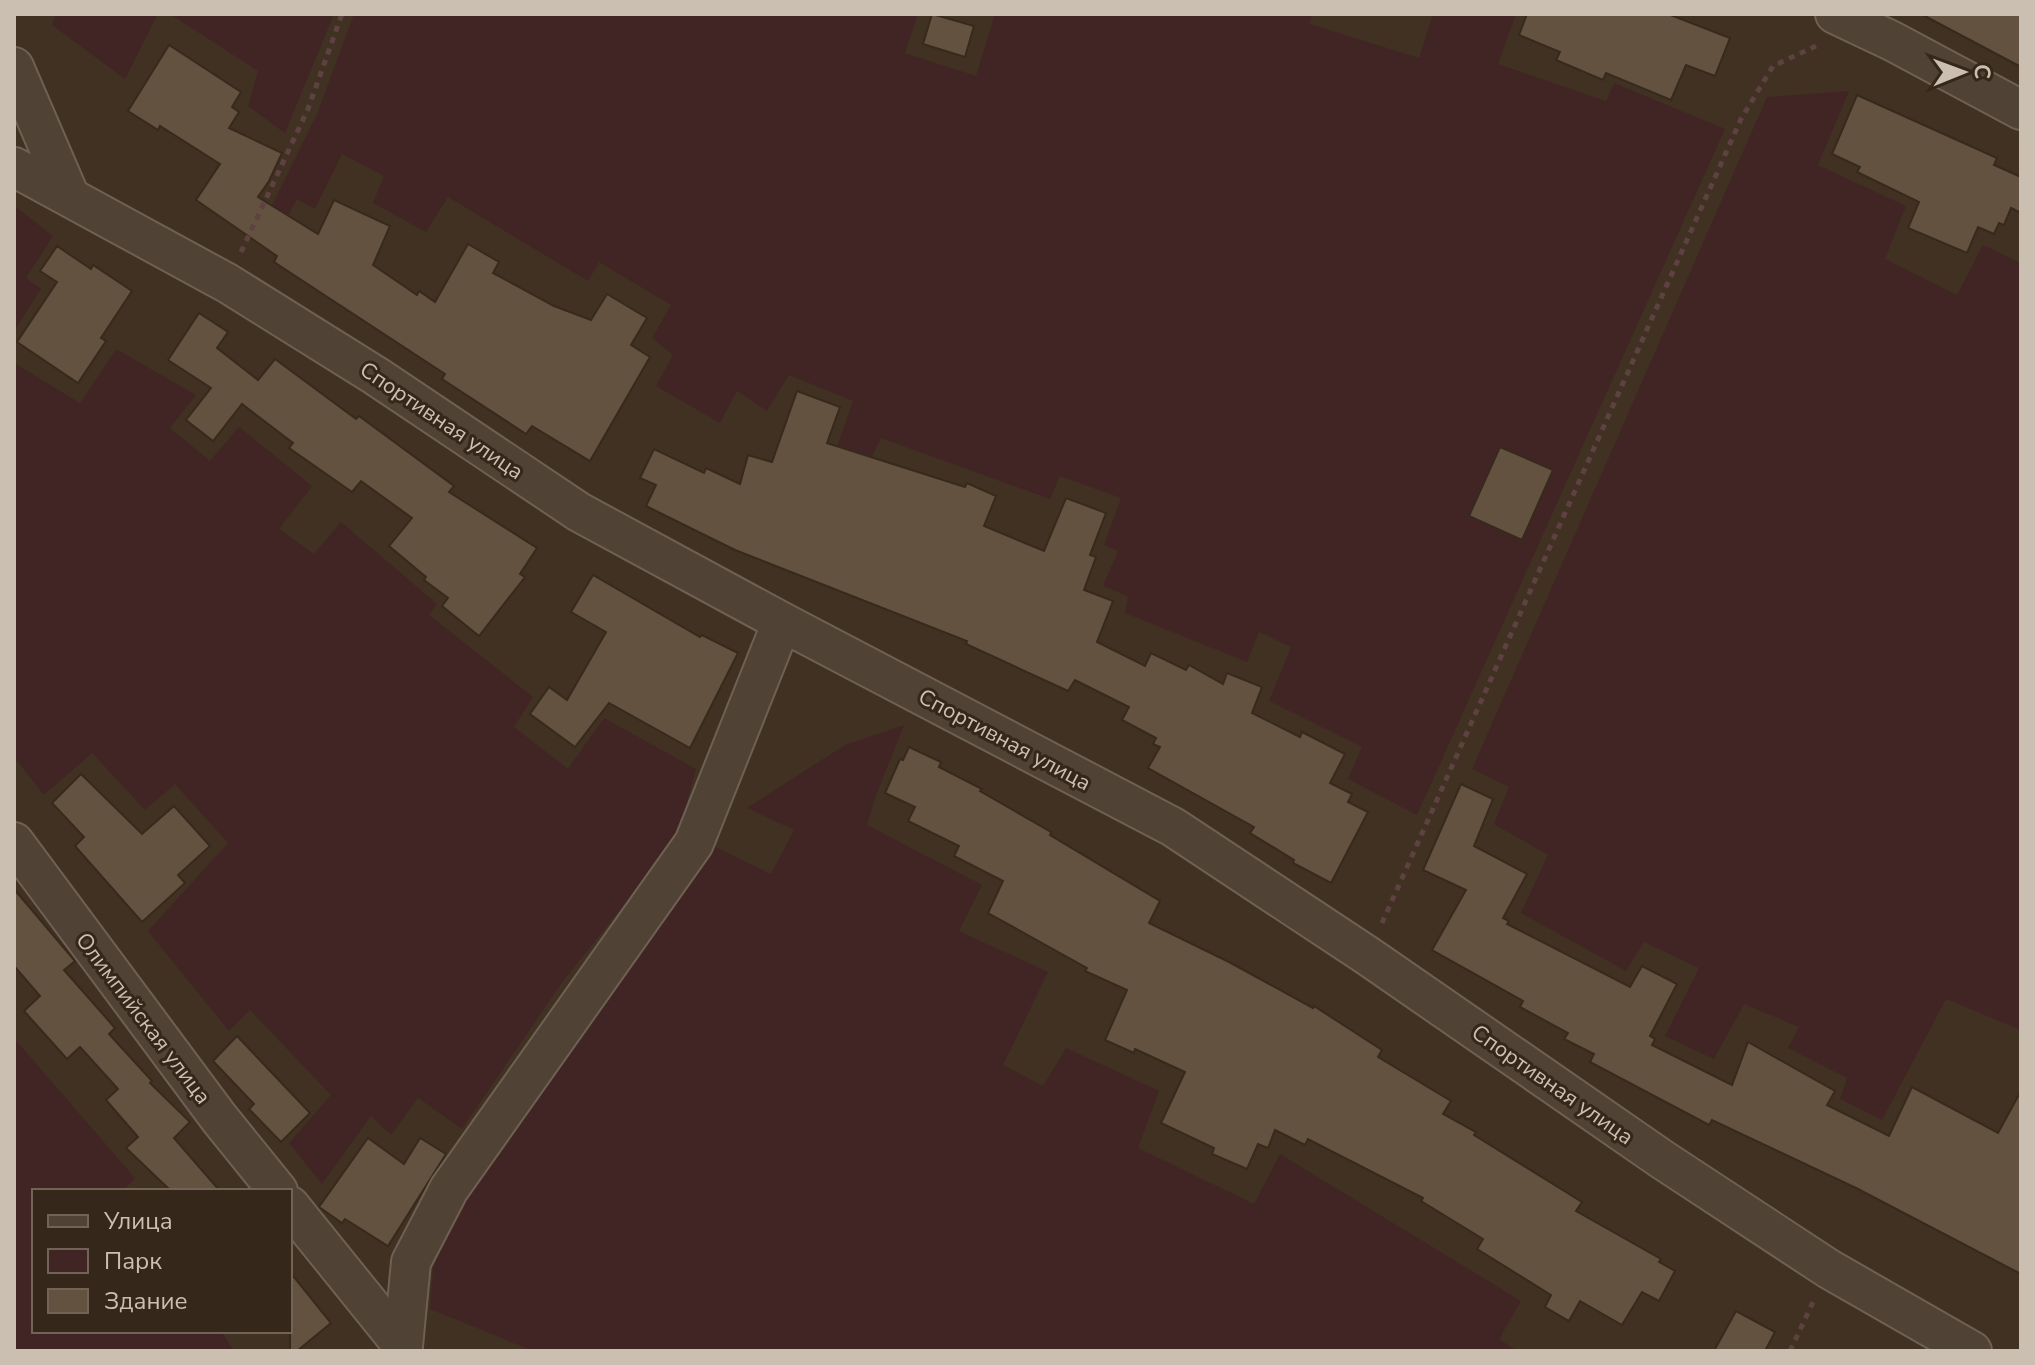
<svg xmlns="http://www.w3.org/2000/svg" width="2035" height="1365" viewBox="0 0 2035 1365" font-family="'Nunito Sans',sans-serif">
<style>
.green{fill:#412524}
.building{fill:#635240;stroke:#372a1d;stroke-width:2}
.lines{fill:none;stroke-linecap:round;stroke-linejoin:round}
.minor-casing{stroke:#6e6154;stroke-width:42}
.path{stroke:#5e4242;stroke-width:5;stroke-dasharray:6 6;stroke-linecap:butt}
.minor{stroke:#504336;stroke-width:38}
.labels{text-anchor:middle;stroke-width:6;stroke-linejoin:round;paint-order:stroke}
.street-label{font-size:22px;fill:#cbbfb2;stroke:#35281b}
</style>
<rect width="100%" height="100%" fill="#403122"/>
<g class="green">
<polygon points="56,14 158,14 125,79 52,25"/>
<polygon points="170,14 334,14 285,133 248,106 258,71"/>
<polygon points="354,14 918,14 905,53 976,76 995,14 1312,14 1310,24 1419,58 1433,14 1516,14 1498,64 1606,101 1614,83 1725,129 1417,815 1348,779 1362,747 1269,701 1291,647 1259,632 1247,662 1125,613 1128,596 1103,586 1118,551 1104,545 1121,498 1060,476 1050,499 881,438 861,479 830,467 853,401 789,375 767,411 737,391 720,423 656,386 673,355 652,338 671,305 599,262 588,281 448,197 426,232 373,203 384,176 342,154 315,209 297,199 274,241 259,232 317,114"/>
<polygon points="1849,91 1818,165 1906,206 1885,259 1957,295 1983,245 2021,263 2021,1030 1946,999 1882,1120 1840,1099 1847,1078 1788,1048 1799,1027 1744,1004 1714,1059 1665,1036 1699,968 1644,942 1626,971 1521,913 1548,855 1494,824 1509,787 1472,769 1767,97"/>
<polygon points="16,207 53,236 26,278 41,289 14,331 14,209"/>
<polygon points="116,349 196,395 170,428 210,461 239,427 312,486 279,529 314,554 341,522 437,604 429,615 533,697 514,727 568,769 604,718 696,769 677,839 563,981 462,1129 418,1098 391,1135 371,1116 322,1184 289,1143 331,1095 250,1010 229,1031 148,931 228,843 175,784 145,810 92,753 44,795 14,757 14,363 80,403"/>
<polygon points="904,725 876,795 867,825 982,885 959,931 1048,972 1003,1065 1043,1086 1066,1048 1159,1091 1138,1148 1254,1204 1280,1154 1521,1301 1499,1339 1517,1351 533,1351 430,1309 433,1268 465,1192 709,844 771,874 794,830 747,808 845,745"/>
<polygon points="14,1038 135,1178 123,1191 34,1191 34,1331 221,1331 234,1351 14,1351"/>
</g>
<g class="building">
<polygon points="932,14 974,26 965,57 923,44"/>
<polygon points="1527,14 1668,14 1730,38 1715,76 1686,65 1671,100 1606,73 1603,80 1556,60 1560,52 1519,35"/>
<polygon points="1921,14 2021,14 2021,67"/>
<polygon points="169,45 241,92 232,107 239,112 229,128 282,153 269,181 258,197 318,234 334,200 390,226 373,265 417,295 419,291 435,302 468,244 499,262 493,273 554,306 591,320 607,294 647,318 631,345 650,357 590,461 532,426 526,434 442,379 445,374 274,262 277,256 196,200 220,164 160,126 158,130 128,111"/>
<polygon points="1857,95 1997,158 1994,165 2021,177 2021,213 2011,208 2004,225 1999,223 1994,234 1978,227 1967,253 1908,228 1919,202 1857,172 1860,167 1832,154"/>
<polygon points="57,246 91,269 93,265 132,291 101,338 106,341 78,383 17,342 57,282 40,271"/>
<polygon points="199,313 228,332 217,348 258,380 275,359 356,419 359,416 454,486 449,492 537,548 520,574 525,577 479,636 442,606 448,598 424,580 426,577 389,546 412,518 361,481 352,492 289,448 293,443 242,404 213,441 186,420 211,388 168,360"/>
<polygon points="797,391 840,407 827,443 965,487 967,483 996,496 984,526 1044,551 1066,498 1106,513 1090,555 1096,557 1084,590 1113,601 1097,642 1145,666 1151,653 1186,670 1189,665 1223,684 1227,673 1262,687 1252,713 1300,737 1302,732 1345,754 1330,783 1352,794 1348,802 1368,812 1331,883 1293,863 1294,860 1250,833 1254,827 1148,768 1160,747 1153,744 1156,738 1122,720 1129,707 1075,680 1068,691 966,644 967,641 735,550 646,506 656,485 640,478 654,449 704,473 706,468 740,484 748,455 772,462"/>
<polygon points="1500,447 1553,470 1522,540 1469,516"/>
<polygon points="593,575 700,637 702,635 738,653 690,748 609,703 575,747 530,714 549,687 567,700 606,632 571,612"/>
<polygon points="909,747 941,762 939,767 982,789 980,791 1051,832 1050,835 1160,901 1149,923 1229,962 1313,1008 1314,1006 1382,1050 1378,1057 1451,1101 1443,1114 1476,1132 1474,1135 1582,1202 1576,1211 1661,1259 1659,1262 1675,1271 1659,1301 1642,1292 1622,1325 1580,1301 1569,1321 1545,1307 1551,1295 1477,1249 1483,1239 1421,1201 1423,1198 1308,1139 1305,1145 1275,1130 1268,1148 1258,1144 1247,1169 1212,1154 1214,1148 1161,1123 1185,1072 1135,1049 1134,1053 1105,1040 1127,990 1085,971 1087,968 988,913 1003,881 954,856 959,846 908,821 915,807 885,793 900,759 903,760"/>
<polygon points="81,774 142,834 174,806 210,846 178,875 185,883 142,922 75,846 84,837 52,803"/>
<polygon points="1461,784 1493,799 1474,846 1527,874 1503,918 1509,921 1507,924 1630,987 1642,966 1677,984 1650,1036 1655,1039 1652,1045 1732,1085 1748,1042 1835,1091 1827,1105 1889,1136 1912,1087 1998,1133 2021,1091 2021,1274 1856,1188 1712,1120 1709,1125 1590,1062 1594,1054 1564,1039 1568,1033 1520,1007 1523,1001 1432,950 1466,890 1423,870"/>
<polygon points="14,889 75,961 64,970 115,1028 109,1034 152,1081 150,1083 190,1122 174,1138 220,1191 171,1191 126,1148 138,1137 106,1100 118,1089 80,1047 67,1059 24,1011 40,996 14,966"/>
<polygon points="237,1036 310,1113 281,1142 249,1109 254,1104 213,1061"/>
<polygon points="368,1138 404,1164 420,1138 446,1154 388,1246 345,1219 342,1223 319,1207"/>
<polygon points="290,1272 331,1323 297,1351 290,1351"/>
<polygon points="1736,1311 1775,1332 1765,1351 1714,1351"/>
</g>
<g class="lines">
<defs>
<g id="minor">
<polyline points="1835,14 1892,41 2021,110"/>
<polyline points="14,67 70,197"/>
<polyline points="14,167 227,283 376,376 579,512 782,622 1173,827 1368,956 1663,1160 1829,1269 1972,1351"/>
<polyline points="14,842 219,1118 278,1191"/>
<polyline points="290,1206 403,1346 403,1351"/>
<polyline points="403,1346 411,1262 449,1189 694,843 782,622"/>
</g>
</defs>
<use href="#minor" class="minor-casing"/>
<g class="path">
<polyline points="241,252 308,109 342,14"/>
<polyline points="1382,923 1741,119 1773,66 1816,46"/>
<polyline points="1790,1351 1813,1302"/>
</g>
<use href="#minor" class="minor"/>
</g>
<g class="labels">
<g class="street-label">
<text transform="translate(442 420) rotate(34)" y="8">Спортивная улица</text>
<text transform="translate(1005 739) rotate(28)" y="8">Спортивная улица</text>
<text transform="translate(144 1018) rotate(53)" y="8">Олимпийская улица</text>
<text transform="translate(1553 1084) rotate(35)" y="8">Спортивная улица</text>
</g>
</g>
<rect width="2035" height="1365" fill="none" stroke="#cbbfb2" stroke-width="32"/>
<rect x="32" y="1189" width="260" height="144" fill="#35281b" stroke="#716457" stroke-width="2"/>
<rect x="48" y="1215" width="40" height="12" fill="#504336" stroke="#716457" stroke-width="2"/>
<text x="104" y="1229" font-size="24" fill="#cbbfb2">Улица</text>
<rect x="48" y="1249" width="40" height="24" fill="#412524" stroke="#716457" stroke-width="2"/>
<text x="104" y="1269" font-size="24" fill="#cbbfb2">Парк</text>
<rect x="48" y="1289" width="40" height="24" fill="#635240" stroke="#716457" stroke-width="2"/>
<text x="104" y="1309" font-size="24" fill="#cbbfb2">Здание</text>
<g transform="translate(1963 72) rotate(89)" stroke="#35281b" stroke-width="6" paint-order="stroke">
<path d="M0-6L14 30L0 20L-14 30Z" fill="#cbbfb2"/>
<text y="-12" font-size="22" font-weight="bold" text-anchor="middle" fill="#cbbfb2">С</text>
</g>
</svg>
